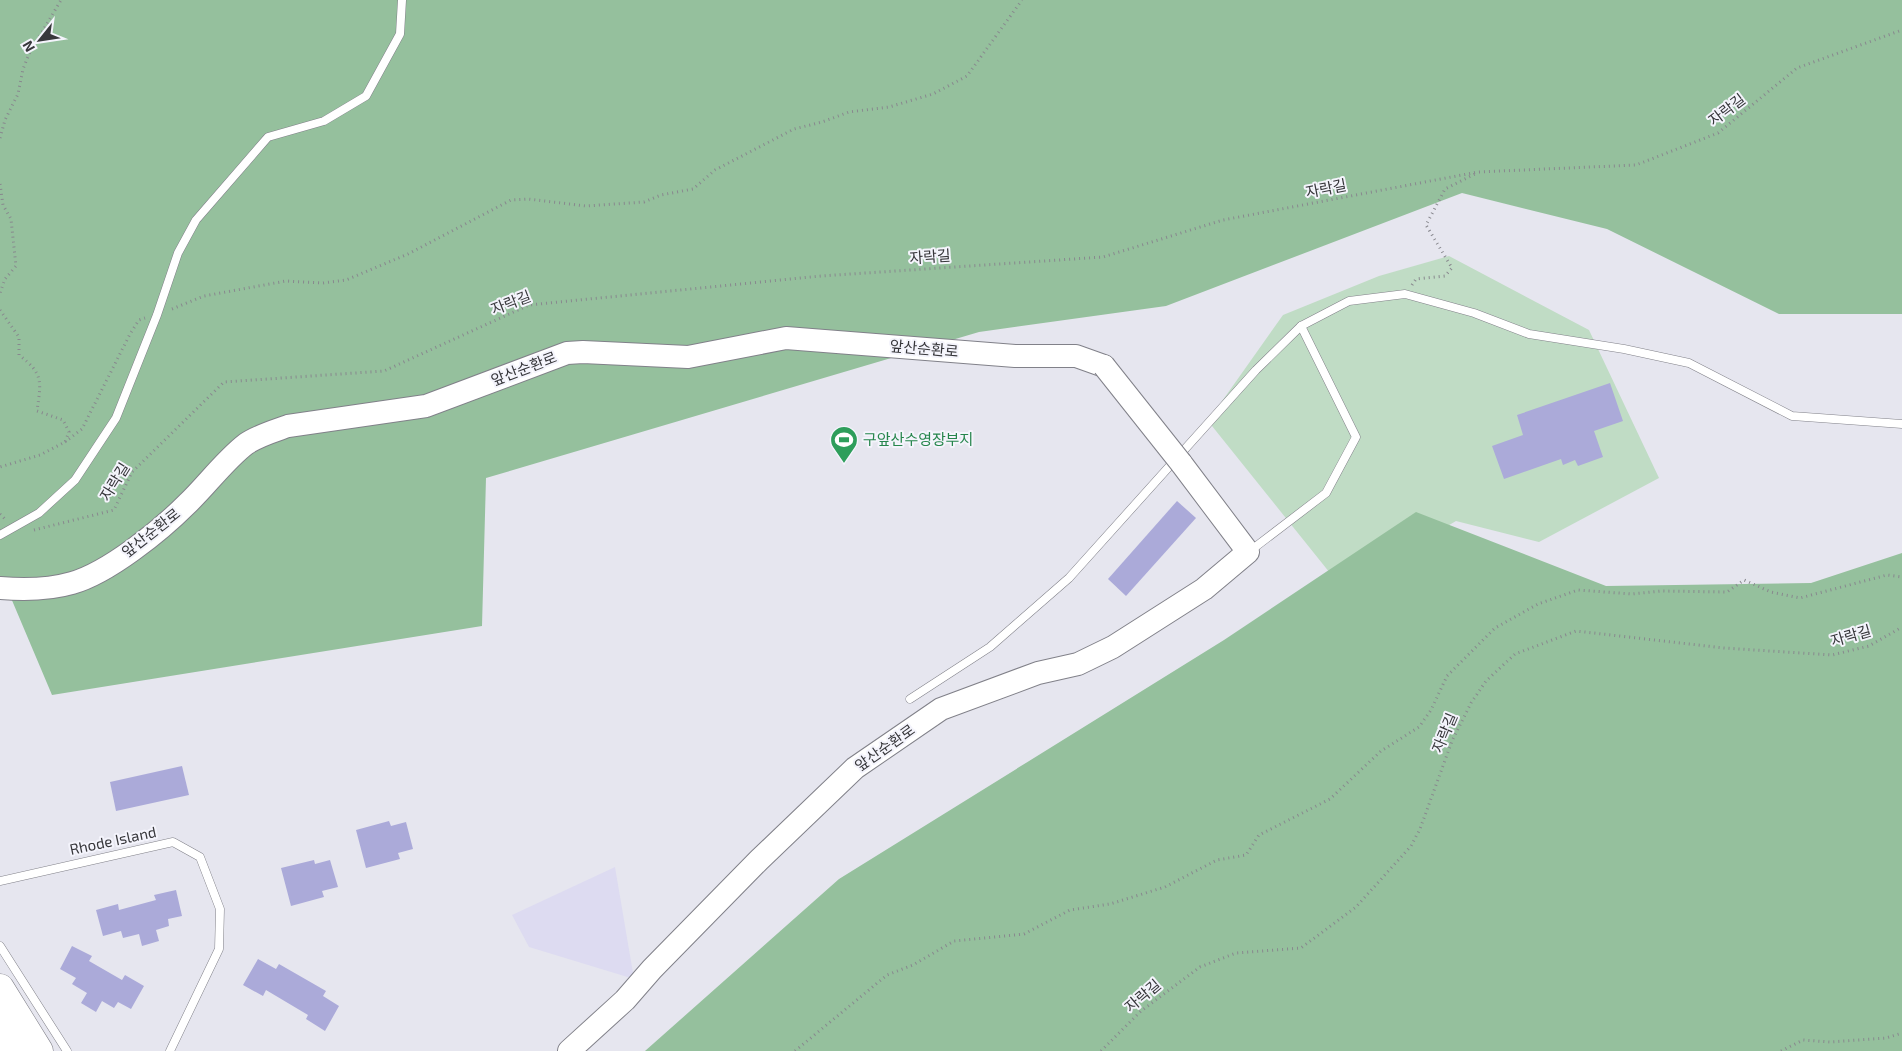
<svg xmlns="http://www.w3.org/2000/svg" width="1902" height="1051" viewBox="0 0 1902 1051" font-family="'Exo 2','Noto Sans KR',sans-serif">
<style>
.industrial{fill:#dddbf1}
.green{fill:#c0dcc5}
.forest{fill:#95c09d}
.building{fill:#abaad9}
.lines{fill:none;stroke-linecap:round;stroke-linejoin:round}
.lane-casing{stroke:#818189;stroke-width:9}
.secondary-casing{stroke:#818189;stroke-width:24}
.highway-casing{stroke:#818189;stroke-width:29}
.path{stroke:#88888e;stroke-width:3;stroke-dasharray:1 4;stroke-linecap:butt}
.lane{stroke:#fff;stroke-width:8}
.secondary{stroke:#fff;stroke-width:22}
.highway{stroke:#fff;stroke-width:28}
.secondary-bridge-casing{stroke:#818189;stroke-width:24;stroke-linecap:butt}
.secondary-bridge{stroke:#fff;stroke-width:22}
.labels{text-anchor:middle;stroke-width:4;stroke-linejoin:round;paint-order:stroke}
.street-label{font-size:15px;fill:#37373b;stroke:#f4f4fc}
.leisure-label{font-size:15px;fill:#27864d;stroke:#f4f4fc;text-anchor:start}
</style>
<rect width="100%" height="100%" fill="#e6e6ef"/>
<polygon class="industrial" points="615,867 634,979 529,947 512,915"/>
<polygon class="green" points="1449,256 1589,330 1659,478 1539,542 1456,521 1342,588 1208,421 1283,315 1379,276"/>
<g class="forest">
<polygon points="0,0 1902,0 1902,314 1779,314 1607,229 1462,193 1166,306 979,332 486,478 482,626 52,695 11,598 0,597"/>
<polygon points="1416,512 1606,586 1811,583 1902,553 1902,1051 645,1051 839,879 1224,640"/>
</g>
<g class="building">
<polygon points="1610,383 1623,421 1594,431 1603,457 1578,466 1575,460 1563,465 1561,459 1504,479 1492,446 1523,435 1517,415"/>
<polygon points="1177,501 1196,518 1126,596 1108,579"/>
<polygon points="182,766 189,795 116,811 110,782"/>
<polygon points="389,821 391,826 406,822 413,849 398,853 400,859 366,868 356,830"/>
<polygon points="314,860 315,864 330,860 338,887 322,891 324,897 291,906 281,868"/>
<polygon points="176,890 182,916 168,919 169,926 156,930 159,941 142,946 139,934 123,938 121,931 103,936 96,910 118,904 119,910 156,900 154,895"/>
<polygon points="72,946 92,956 89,961 122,980 125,975 144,986 131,1009 118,1002 114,1008 102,1001 96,1012 81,1003 87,993 72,984 76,978 60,969"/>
<polygon points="258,959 276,969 279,964 326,991 323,996 339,1006 325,1031 306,1019 308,1015 266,990 263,996 243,985"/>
</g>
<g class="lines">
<defs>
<g id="lane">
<polyline points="0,535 39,513 75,480 116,418 157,315 178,253 196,220 268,137 324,121 366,96 400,34 402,0"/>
<polyline points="1250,551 1326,493 1356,437 1301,326 1349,301 1405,294 1474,313 1529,334 1624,349 1689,363 1792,416 1902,424"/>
<polyline points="910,699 990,647 1069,578 1256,370 1301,326"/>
<polyline points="0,881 173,842 200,857 220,909 219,949 170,1051"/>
<polyline points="0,946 67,1051"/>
</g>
<g id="secondary">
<path d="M0,588C24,590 48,590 72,583C108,573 160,531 187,504C206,486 225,460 246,444C257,436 274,431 288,426L426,406L567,353L583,352L688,357L786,338L1015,356H1076L1104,366"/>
<polyline points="569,1051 625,1000 652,969 759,860 855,768 941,709 1038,673 1078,664 1113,647 1204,589 1248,552 1181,463"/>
</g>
<g id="highway">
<polyline points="0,988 39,1051"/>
<polyline points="0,1027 15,1051"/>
</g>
</defs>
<use href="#lane" class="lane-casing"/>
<use href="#secondary" class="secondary-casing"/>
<use href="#highway" class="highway-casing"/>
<g class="path">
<polyline points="0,138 5,120 18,94 23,69 29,54 61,0"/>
<polyline points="0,184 3,205 11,219 16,266 5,279 0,293"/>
<polyline points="1412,285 1416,279 1445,276 1452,268 1426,225 1445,189 1475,174"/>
<polyline points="172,309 204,296 286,281 323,283 346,280 408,254 511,200 528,199 586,206 644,202 661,195 693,189 715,170 794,129 822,122 849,112 889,107 933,94 967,76 1022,0"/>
<path d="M0,310L19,337V355C44,374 41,382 37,411L63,420L69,432L65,442L40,455L0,467"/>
<polyline points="65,442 82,429 130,334 139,320 145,318"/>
<polyline points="0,514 5,519"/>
<polyline points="34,530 114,510 132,472 224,382 384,371 529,305 821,276 1103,257 1223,220 1478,172 1636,165 1718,133 1797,68 1902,30"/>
<polyline points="795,1051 887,975 913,965 954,941 1024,934 1070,910 1110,904 1165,887 1217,860 1246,855 1259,835 1330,799 1381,751 1419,727 1431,710 1447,676 1495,628 1538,604 1578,590 1632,594 1661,591 1727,592 1744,580 1771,592 1800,598 1887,575 1902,577"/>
<polyline points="1101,1051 1141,1011 1200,967 1236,953 1301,948 1356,907 1411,846 1420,829 1452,741 1471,703 1486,681 1515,654 1576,631 1724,648 1832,655 1869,646 1902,627"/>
<polyline points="1781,1051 1803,1040 1830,1042 1886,1038 1902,1033"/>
</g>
<use href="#lane" class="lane"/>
<use href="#secondary" class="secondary"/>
<use href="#highway" class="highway"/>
<defs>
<polyline id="secondary-bridge" points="1104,366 1181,463"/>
</defs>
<use href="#secondary-bridge" class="secondary-bridge-casing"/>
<use href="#secondary-bridge" class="secondary-bridge"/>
</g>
<defs>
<symbol id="stadium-pin" viewBox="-11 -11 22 30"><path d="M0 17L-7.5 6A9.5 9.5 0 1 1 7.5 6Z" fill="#2e9e5b" stroke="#f4f4fc"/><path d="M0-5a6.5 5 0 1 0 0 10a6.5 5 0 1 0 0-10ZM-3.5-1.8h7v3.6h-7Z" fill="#fff"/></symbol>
</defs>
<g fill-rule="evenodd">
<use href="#stadium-pin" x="828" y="424" width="32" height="43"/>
</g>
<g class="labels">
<g class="street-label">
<text transform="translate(1727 110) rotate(-37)" y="5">자락길</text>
<text transform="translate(1326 189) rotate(-11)" y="5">자락길</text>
<text transform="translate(930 257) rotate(-4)" y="5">자락길</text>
<text transform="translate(511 303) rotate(-21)" y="5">자락길</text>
<text transform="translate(924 349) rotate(5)" y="5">앞산순환로</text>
<text transform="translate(524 369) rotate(-21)" y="5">앞산순환로</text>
<text transform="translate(115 482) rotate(-58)" y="5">자락길</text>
<text transform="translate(151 533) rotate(-38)" y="5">앞산순환로</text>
<text transform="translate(1851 636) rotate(-16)" y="5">자락길</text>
<text transform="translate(1445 733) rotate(-67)" y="5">자락길</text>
<text transform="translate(885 748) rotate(-35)" y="5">앞산순환로</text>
<text transform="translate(113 841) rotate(-12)" y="5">Rhode Island</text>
<text transform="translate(1143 996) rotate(-40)" y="5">자락길</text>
</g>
<g class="leisure-label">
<text x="863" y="445">구앞산수영장부지</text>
</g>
</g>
<g transform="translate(40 40) rotate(240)" stroke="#f4f4fc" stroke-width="4" paint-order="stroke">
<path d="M0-4L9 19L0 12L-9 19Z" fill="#37373b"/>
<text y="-8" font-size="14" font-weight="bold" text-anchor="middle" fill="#37373b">N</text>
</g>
</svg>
